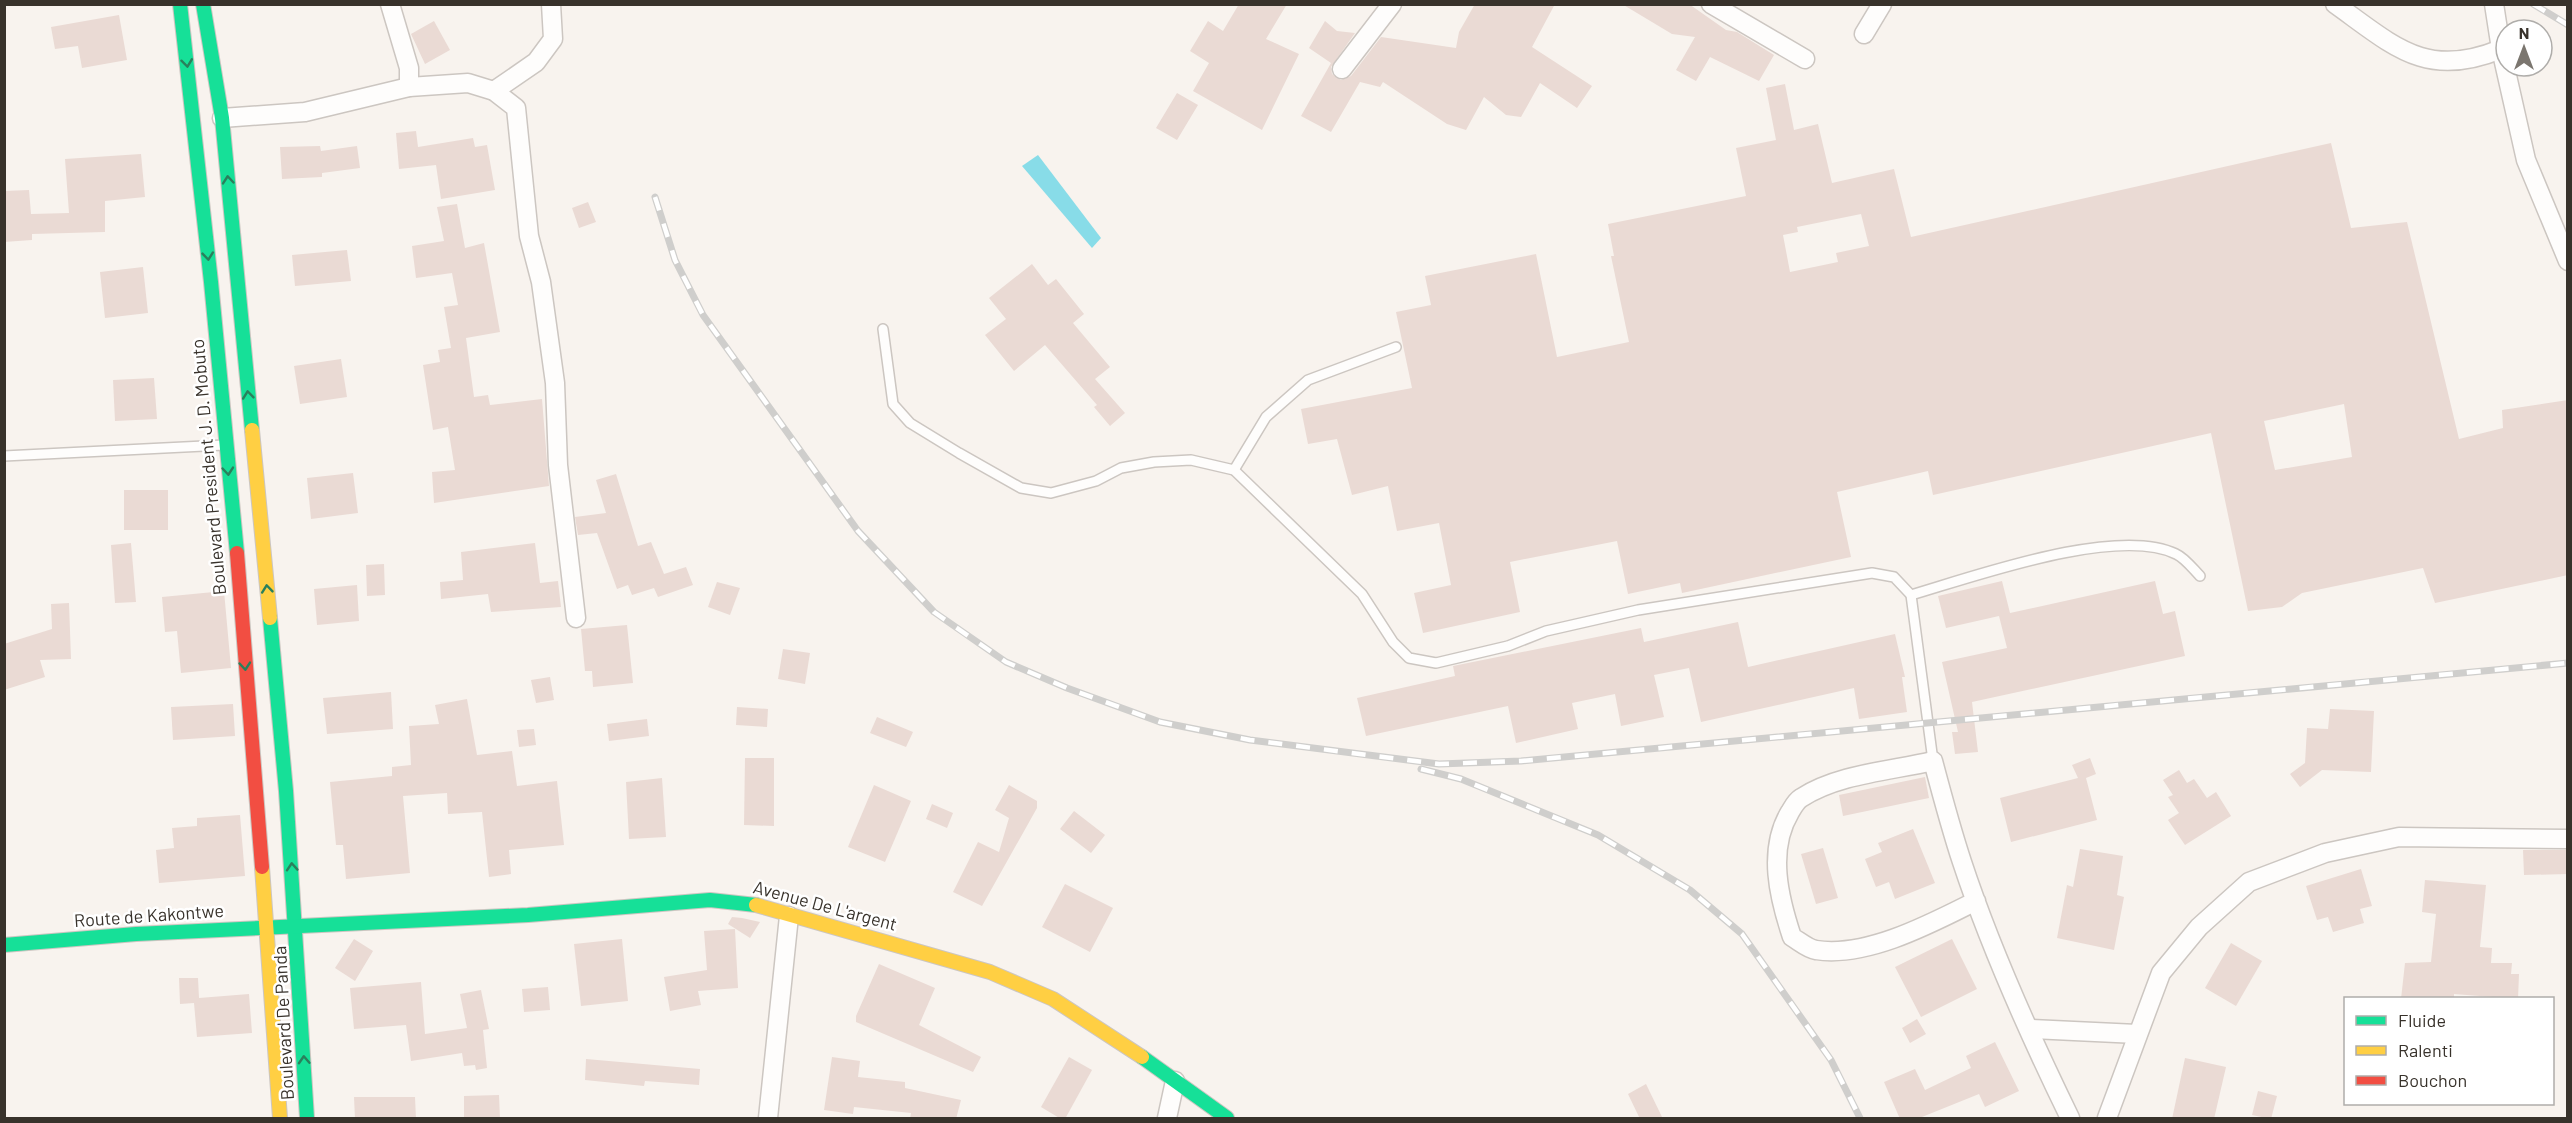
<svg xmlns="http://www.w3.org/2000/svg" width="2572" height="1123" viewBox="0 0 2572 1123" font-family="Barlow,sans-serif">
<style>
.water{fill:#88dce8}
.building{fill:#eadad4;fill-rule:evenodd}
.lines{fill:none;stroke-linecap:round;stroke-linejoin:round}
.lane-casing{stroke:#ccc6c1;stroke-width:12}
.street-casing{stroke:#ccc6c1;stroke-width:21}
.fast-casing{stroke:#ccc6c1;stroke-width:16}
.slow-casing{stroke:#ccc6c1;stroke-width:16}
.jam-casing{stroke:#ccc6c1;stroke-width:16}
.lane{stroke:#fefdfc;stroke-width:9}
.street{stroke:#fefdfc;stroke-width:18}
.fast{stroke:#16e098;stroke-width:14}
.slow{stroke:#ffcf43;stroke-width:14}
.jam{stroke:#f24e42;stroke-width:14}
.rail-casing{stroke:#cfcecc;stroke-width:7}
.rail{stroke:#fff;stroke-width:4.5;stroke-dasharray:14;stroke-linecap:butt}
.oneway{stroke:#29805c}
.labels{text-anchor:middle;stroke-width:5;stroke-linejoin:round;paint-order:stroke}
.street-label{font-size:18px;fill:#38322b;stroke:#fff}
</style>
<rect width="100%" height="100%" fill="#f8f3ee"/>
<polygon class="water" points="1038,155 1101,238 1092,248 1022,166"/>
<g class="building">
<polygon points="1239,4 1287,4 1266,39 1299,54 1262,130 1193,91 1209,63 1190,51 1208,21 1223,31"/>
<polygon points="1475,4 1555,4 1532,47 1592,86 1577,108 1540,83 1521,117 1506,115 1484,97 1466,130 1447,124 1383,82 1380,87 1360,82 1331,132 1301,116 1331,63 1309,48 1325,21 1337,31 1355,33 1331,67 1332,74 1341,80 1351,76 1381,37 1456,48 1459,32"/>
<polygon points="1622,4 1689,4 1726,30 1737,32 1774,55 1759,81 1710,57 1696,81 1676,70 1695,37 1672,34"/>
<polygon points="119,15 127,60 82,68 78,46 55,49 51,27"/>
<polygon points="434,21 450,50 425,64 411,34"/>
<path d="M1785,84L1794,130L1818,124L1832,183L1894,169L1911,237L2331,143L2351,228L2407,222L2459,439L2503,428L2502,410L2568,400V575L2435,603L2423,568L2302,593L2282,607L2248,611L2211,433L1933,495L1928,471L1837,492L1851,557L1682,593L1680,583L1628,594L1617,541L1510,562L1520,612L1423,633L1414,593L1451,585L1439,523L1397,531L1388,486L1352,495L1337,439L1308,444L1301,409L1412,388L1396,312L1431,305L1425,276L1536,254L1557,357L1629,342L1611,256H1614L1608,224L1746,196L1736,148L1776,140L1766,88ZM1861,214L1869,246L1836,253L1838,262L1790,272L1783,235L1798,232L1797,227ZM2344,404L2352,457L2275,470L2264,421Z"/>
<polygon points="1177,93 1198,105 1177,140 1156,128"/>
<polygon points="416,131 418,147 473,138 475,147 487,145 495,190 441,199 436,165 399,169 396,133"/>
<polygon points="320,146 321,151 357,146 360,168 322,173 322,177 282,179 280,147"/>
<polygon points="141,154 145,197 105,201 105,232 32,234 32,240 4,242 4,191 29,190 31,214 69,213 65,159"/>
<polygon points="588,202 596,222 579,228 572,208"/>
<polygon points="457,204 465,248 484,243 500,332 466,338 474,397 488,395 490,405 542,399 549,486 434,503 432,472 455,470 448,427 433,430 423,365 440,362 438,350 451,348 444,307 458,305 452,273 416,278 412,246 444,241 437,207"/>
<polygon points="347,250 351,281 295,286 292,255"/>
<polygon points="1032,264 1048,285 1056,279 1084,314 1073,323 1110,367 1095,379 1125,413 1110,426 1094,407 1097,405 1045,345 1014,371 985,335 1006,319 989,298"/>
<polygon points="143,267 148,313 105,318 100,272"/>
<polygon points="341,359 347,397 300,404 294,366"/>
<polygon points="154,378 157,419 115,421 113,380"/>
<polygon points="353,473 358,513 311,519 307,478"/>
<polygon points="616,474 638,546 651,542 664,574 686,567 693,585 658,597 654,588 632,595 628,585 617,589 597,533 578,535 575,517 606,513 596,480"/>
<rect x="124" y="490" width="44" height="40"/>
<polygon points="131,543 136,602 115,603 111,545"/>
<polygon points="535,543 540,583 558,581 561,607 491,612 488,594 441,599 440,582 463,580 461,552"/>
<polygon points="384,564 385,595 367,596 366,565"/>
<polygon points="2002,581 2010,613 2155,581 2163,614 2175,611 2185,656 1972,702 1978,752 1955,754 1952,732 1958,732 1942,662 2007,648 1999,616 1946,628 1938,596"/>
<polygon points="717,582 740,588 730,615 708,607"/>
<polygon points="357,585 359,621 317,625 314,589"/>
<polygon points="224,591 231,668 181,673 177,631 165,632 162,597"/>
<polygon points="69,603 71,659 40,660 45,677 4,690 4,644 52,629 51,604"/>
<polygon points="1738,622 1748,667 1895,634 1905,677 1902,677 1907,712 1859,719 1854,688 1701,722 1689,668 1654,675 1664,717 1621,726 1615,694 1572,703 1578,729 1516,743 1508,706 1366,736 1357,698 1455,676 1453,666 1641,628 1644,642"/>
<polygon points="627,625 633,683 593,687 592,671 585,671 581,629"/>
<polygon points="783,649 810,653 805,684 778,679"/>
<polygon points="550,677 554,700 536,703 531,680"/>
<polygon points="391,692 393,729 327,734 323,698"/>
<polygon points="467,699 477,755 512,751 517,786 557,781 564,845 509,850 511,874 489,877 482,812 448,814 447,793 403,796 410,873 346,879 343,845 336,845 330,782 392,776 392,767 411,765 409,726 439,724 435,705"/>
<polygon points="233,704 235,736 173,740 171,707"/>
<polygon points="737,707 768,709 767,727 736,725"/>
<polygon points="2330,709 2374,711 2371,772 2322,770 2300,787 2290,774 2305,763 2307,728 2328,729"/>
<polygon points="877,717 913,732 906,747 870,733"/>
<polygon points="647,719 649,736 609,741 607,724"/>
<polygon points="534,729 536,745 519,747 517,730"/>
<polygon points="745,758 774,758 774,826 744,825"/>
<polygon points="2090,758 2096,774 2086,778 2097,820 2011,842 2000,798 2078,778 2072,765"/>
<polygon points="2179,770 2187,783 2194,779 2207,798 2216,792 2231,816 2185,845 2168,820 2179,813 2168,797 2173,795 2163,780"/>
<polygon points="1925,777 1929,798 1843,816 1839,795"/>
<polygon points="662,778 666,837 629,839 626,782"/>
<polygon points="874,785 911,801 885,862 848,847"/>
<polygon points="1009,785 1037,801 1037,808 982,906 953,892 978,842 999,852 1009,818 995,810"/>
<polygon points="932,804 953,813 947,828 926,819"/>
<polygon points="1074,811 1105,835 1091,853 1060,829"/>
<polygon points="240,815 245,876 159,883 156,850 174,848 172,828 197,826 197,818"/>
<polygon points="1913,829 1935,883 1895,899 1889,882 1876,887 1865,859 1882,852 1878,843"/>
<polygon points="1823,848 1838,898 1816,904 1801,854"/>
<polygon points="2080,849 2123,856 2117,895 2124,897 2114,950 2057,938 2067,885 2073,887"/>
<polygon points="2523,850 2568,850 2568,874 2524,875"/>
<polygon points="2361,869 2372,906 2360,909 2364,923 2333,932 2328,917 2317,920 2306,886"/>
<polygon points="2425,880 2486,885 2480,947 2492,948 2491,963 2512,963 2511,974 2519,974 2518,999 2454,994 2454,999 2401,999 2405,963 2431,962 2436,914 2422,912"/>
<polygon points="1065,884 1113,908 1090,952 1042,927"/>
<polygon points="732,917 742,918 760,922 750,938 728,924"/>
<polygon points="735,929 738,988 698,991 701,1005 670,1011 664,977 707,970 704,931"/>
<polygon points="354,939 373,951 355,981 335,968"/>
<polygon points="622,939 628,1001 581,1006 574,944"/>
<polygon points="1952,939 1977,989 1921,1017 1895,967"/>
<polygon points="2231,943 2262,961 2236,1006 2205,988"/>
<polygon points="879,964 935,988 919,1025 981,1057 973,1072 856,1022 856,1016"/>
<polygon points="179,978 198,978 199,998 249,994 252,1033 197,1037 194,1003 180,1004"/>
<polygon points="421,982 425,1034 467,1028 460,994 481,990 489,1029 483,1030 487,1068 476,1070 475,1065 464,1066 462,1053 411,1061 406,1025 354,1029 350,988"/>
<polygon points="548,987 550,1010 524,1012 522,989"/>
<polygon points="1917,1019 1926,1034 1910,1043 1902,1028"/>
<polygon points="1995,1042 2019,1091 1985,1107 1979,1094 1917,1119 1900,1119 1884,1082 1915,1069 1925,1090 1971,1068 1966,1056"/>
<polygon points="832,1057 860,1061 858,1077 905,1082 905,1088 961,1100 956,1119 910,1119 911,1113 854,1107 853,1114 824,1110"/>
<polygon points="1069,1057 1092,1070 1065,1119 1061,1119 1041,1107"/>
<polygon points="2185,1058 2226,1067 2214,1119 2172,1119"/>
<polygon points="586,1059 700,1069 699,1085 645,1081 644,1086 585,1080"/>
<polygon points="1646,1084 1663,1119 1640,1119 1628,1094"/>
<polygon points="2258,1091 2277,1096 2271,1119 2252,1115"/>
<polygon points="499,1095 500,1119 464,1119 464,1096"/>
<polygon points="354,1097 415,1097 416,1119 355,1119"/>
</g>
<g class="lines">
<defs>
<g id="lane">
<polyline points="883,329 893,404 910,423 959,453 1021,488 1051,493 1096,481 1121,468 1154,462 1191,460 1234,470 1362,594 1393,642 1409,658 1436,663 1508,646 1546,631 1638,610 1872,573 1894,577 1911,595 1933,761"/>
<polyline points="4,456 224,445"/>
<polyline points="1234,470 1266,417 1308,380 1396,347"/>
<path d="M1911,595C1973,577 2117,525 2176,554C2185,558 2193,569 2200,576"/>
</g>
<g id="street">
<polyline points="390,4 409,68 409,87"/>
<polyline points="1711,4 1805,59"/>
<path d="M2335,4C2394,46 2426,80 2501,49"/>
<polyline points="2494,4 2501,49 2526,160 2568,261"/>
<polyline points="1864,34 1882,4"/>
<polyline points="1342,69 1392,4"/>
<polyline points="494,91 536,62 553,39 551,4"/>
<polyline points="222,118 305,112 409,87 468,83 494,91 516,108 529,236 541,282 555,383 558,465 576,618"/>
<path d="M1976,901C1932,923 1867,958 1816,950C1808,949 1799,941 1792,937C1779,898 1767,850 1790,812C1793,807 1796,801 1801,798C1838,774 1890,771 1933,761C1942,795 1951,829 1962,862C1991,950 2030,1036 2070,1118"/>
<polyline points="2030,1029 2137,1034"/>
<polyline points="768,1118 789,916"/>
<polyline points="1167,1118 1175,1081"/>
<polyline points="2107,1118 2161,973 2199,927 2249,882 2325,853 2399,837 2568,839"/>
</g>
<g id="fast">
<polyline points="180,4 211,282 237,553"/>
<polyline points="203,4 222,118 252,430"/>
<polyline points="270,618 286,791 307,1118"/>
<polyline points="4,945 136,934 528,915 710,900 756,905"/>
<polyline points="1142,1057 1227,1118"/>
</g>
<g id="slow">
<polyline points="252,430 270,618"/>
<polyline points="262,867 280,1118"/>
<polyline points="756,905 990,972 1053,999 1142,1057"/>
</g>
<polyline id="jam" points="237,553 262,867"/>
</defs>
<use href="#lane" class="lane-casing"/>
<use href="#street" class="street-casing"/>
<use href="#fast" class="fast-casing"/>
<use href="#slow" class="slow-casing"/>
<use href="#jam" class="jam-casing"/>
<use href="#lane" class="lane"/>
<use href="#street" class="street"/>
<use href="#fast" class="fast"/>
<use href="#slow" class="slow"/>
<use href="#jam" class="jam"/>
<defs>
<g id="rail">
<polyline points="2533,4 2568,25"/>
<polyline points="655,197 675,260 703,315 858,531 934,612 1006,662 1067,688 1160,722 1250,740 1439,764 1521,761 2568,663"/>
<polyline points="1421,769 1461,779 1598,835 1690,890 1742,934 1831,1060 1860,1118"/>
</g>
</defs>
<use href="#rail" class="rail-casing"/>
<use href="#rail" class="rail"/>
</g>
<defs><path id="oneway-chevron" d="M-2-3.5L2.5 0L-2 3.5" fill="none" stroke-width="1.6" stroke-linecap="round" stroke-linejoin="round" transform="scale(1.5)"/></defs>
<g class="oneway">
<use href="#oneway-chevron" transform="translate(187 63) rotate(83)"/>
<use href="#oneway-chevron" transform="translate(228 180) rotate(-95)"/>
<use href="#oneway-chevron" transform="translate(208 256) rotate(84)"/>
<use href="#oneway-chevron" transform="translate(248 395) rotate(-96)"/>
<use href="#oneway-chevron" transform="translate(228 471) rotate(85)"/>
<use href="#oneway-chevron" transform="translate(267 589) rotate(-96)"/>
<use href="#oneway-chevron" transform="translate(245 666) rotate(85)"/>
<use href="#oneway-chevron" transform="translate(292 867) rotate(-94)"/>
<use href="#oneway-chevron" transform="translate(304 1060) rotate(-93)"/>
</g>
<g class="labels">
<g class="street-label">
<text transform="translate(209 467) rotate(-95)" y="6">Boulevard President J. D. Mobuto</text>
<text transform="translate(825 906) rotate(15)" y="6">Avenue De L'argent</text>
<text transform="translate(149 916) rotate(-4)" y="6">Route de Kakontwe</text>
<text transform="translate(284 1023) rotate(-93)" y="6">Boulevard De Panda</text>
</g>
</g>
<rect width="2572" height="1123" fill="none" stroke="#38322b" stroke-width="12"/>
<rect x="2344" y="997" width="210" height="108" fill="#ffffff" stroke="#afadaa" stroke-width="1.5"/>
<rect x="2356" y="1016" width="30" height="9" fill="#16e098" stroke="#afadaa" stroke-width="1.5"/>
<text x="2398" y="1027" font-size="18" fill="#38322b">Fluide</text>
<rect x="2356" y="1046" width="30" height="9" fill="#ffcf43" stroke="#afadaa" stroke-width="1.5"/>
<text x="2398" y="1057" font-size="18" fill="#38322b">Ralenti</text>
<rect x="2356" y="1076" width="30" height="9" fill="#f24e42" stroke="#afadaa" stroke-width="1.5"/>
<text x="2398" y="1087" font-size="18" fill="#38322b">Bouchon</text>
<g transform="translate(2524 48)"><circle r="28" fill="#ffffff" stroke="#afadaa" stroke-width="1.5"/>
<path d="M0-4.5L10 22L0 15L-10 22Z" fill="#7b766f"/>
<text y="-9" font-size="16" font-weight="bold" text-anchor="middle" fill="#38322b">N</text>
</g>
</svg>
